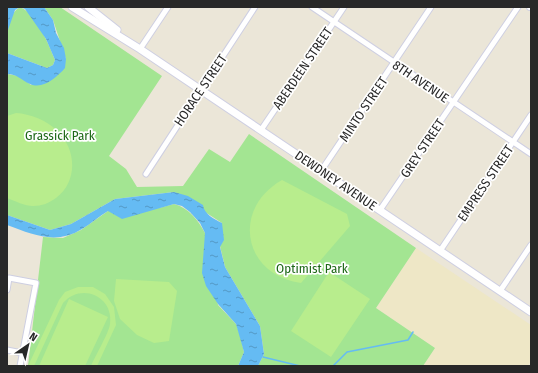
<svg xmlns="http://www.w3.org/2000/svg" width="538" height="373" viewBox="0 0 538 373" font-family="'Fira Sans Condensed',sans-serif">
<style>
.education{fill:#eee7c6}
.grass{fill:#a3e592}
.pitch{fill:#b8ed8d}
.water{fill:url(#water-ripples)}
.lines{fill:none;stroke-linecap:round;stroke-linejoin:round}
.stream{stroke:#65bbf3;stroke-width:1.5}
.minor-casing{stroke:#cecfe2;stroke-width:7}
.tertiary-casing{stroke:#cecfe2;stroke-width:8}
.secondary-casing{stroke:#cecfe2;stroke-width:9}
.minor{stroke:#fff;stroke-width:5}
.tertiary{stroke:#fff;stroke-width:6}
.secondary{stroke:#fff;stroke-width:7}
.labels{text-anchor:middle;stroke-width:3.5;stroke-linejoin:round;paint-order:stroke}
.street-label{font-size:13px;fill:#282828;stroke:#fff}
.park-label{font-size:13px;fill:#1c6716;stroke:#fff}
</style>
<defs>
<pattern id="water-ripples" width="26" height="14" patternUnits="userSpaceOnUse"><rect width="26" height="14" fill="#65bbf3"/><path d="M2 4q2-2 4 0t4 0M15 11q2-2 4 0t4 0" fill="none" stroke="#5398c5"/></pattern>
</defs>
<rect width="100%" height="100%" fill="#ebe6d8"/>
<polygon class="education" points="416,248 531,325 531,361 528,366 423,366 435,348 376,308"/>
<g class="grass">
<path d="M20,7C36,13 49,45 55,60L53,65L47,68L7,53C7,39 6,15 20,7Z"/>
<polygon points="44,7 60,7 162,76 109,156 126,169 137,187 183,186 209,149 230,162 249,134 416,248 376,308 435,348 423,366 258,366 264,354 260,326 225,267 220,246 222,223 174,192 115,199 71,224 50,230 7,215 7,74 19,76 31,85 66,59 53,20"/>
<path d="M174,204C189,208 198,220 205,233L218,305L236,324L240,335L244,352L238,366H28L43,237L63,238L81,230L108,211L159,208Z"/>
</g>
<g class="pitch">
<path d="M16,113C30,114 47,120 57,131C77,149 78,182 56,198C49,203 42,206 33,206C25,206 15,201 7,198V116Z"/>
<path d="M282,180L347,214L350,226L301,283C243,275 231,209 282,180Z"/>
<polygon points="329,272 370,299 331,357 291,331"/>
<polygon points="116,279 169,282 177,291 169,341 154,343 137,335 120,319 114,301"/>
<path d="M78,287H93L105,294L114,307L116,325L97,366H91C95,356 109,333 110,324C114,296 81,282 63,303L34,366H28L59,300L65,292Z"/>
<polygon points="69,299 108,317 85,366 39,366"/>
</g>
<g class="water">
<path d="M7,7H44L53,20L56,33L64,48L66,59L65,68C57,77 43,90 30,84C21,80 17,74 7,74V53L47,68L53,65L55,60L46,39L25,9L20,7L15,10L7,33Z"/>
<path d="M174,192L188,196L203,205C204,214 214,219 222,223L224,240L220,247L225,267L260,326L264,354L258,366H238L244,352L236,324L218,304L206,286L202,273L205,233L200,223L190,212L182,206L174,204L122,219L108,211C99,216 91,224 82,229C56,245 34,235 7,225V215L50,230L71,224L115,199Z"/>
</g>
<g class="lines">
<g class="stream">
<polyline points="263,357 300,366"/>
<polyline points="333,366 347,352 408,340 413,332"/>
</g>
<defs>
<g id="minor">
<polyline points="312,7 531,154"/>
<polyline points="140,49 168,7"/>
<polyline points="261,130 344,7"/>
<polyline points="321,171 431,7"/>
<polyline points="146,174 255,7"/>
<polyline points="380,210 518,7"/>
<polyline points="440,251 531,115"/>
<polyline points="7,290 9,278 36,283 20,366"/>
<polyline points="500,291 531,245"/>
<polyline points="7,350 22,353"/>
</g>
<polyline id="tertiary" points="530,7 531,7"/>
<g id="secondary">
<polyline points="72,7 140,49 531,312"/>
<polyline points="88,7 117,30"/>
</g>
</defs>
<use href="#minor" class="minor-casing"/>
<use href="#tertiary" class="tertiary-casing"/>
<use href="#secondary" class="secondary-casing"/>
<use href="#minor" class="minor"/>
<use href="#tertiary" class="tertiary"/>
<use href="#secondary" class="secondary"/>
</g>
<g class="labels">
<g class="street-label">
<text transform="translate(302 68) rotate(-56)" y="5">ABERDEEN STREET</text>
<text transform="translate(421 81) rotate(34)" y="5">8TH AVENUE</text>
<text transform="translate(200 90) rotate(-56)" y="5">HORACE STREET</text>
<text transform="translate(363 109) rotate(-56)" y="5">MINTO STREET</text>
<text transform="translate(422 148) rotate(-56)" y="5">GREY STREET</text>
<text transform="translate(336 180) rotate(34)" y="5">DEWDNEY AVENUE</text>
<text transform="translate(485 183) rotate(-56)" y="5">EMPRESS STREET</text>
</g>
<g class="park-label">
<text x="60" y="140">Grassick Park</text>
<text x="312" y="273">Optimist Park</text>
</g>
</g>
<rect width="538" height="373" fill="none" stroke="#282828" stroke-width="16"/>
<g transform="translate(28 345) rotate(34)" stroke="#ffffff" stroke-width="3" paint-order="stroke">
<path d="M0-3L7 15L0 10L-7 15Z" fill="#282828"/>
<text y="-6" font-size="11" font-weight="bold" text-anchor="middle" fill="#282828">N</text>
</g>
</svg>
